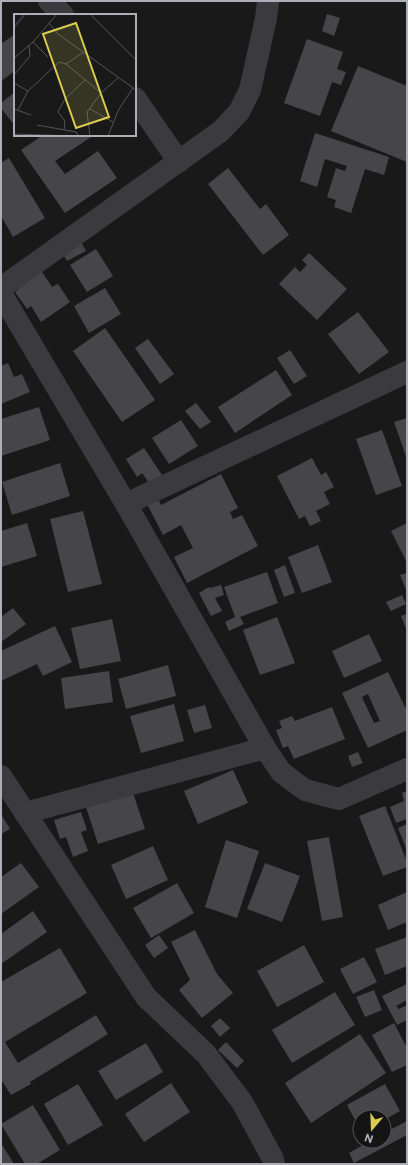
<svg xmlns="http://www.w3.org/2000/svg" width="408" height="1165" viewBox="0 0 408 1165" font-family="Commissioner,sans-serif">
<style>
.building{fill:#46464a;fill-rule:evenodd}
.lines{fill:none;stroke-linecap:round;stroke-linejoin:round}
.minor{stroke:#3b3a3f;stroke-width:22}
.inset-river{fill:none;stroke:#343842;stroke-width:2}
.inset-road{fill:none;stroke:#545559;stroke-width:1}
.view{fill:#dbcd50;fill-opacity:0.15;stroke:#dbcd50;stroke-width:2}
.inset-edge{fill:none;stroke:#adaeb8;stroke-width:2}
</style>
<rect width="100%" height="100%" fill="#19191a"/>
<g class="building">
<polygon points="327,14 340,18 334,36 322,31"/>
<polygon points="15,34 15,71 1,81 1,44"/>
<polygon points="307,39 343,52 337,69 346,72 341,85 332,82 320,116 284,103"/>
<polygon points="358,66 407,86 407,162 331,131"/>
<polygon points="15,92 15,126 1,108 1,103"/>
<polygon points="315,133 389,157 384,175 365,169 351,213 334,207 336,200 327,197 336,168 345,171 347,166 325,159 317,187 300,181"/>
<polygon points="43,135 90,135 91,137 55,161 65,174 98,151 117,178 65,213 21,150"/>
<polygon points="9,158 45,218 13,237 1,216 1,163"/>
<polygon points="228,168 260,209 266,204 289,235 263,255 208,184"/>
<polygon points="81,242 86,251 67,261 62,252"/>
<polygon points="96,249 113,276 87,292 70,265"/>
<polygon points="309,253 347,289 317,320 279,284 295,267 300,272 307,265 302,260"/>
<polygon points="38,266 52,287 58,284 70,302 41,322 31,306 27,309 15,292 19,289 14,282"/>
<polygon points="105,288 121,314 89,333 74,306"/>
<polygon points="358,312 389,352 359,374 328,334"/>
<polygon points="105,328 155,400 122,422 73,351"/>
<polygon points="148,339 174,374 160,384 135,348"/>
<polygon points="290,350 307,376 294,384 277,358"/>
<polygon points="8,363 14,377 22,374 30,392 1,404 1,366"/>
<polygon points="276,370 292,395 235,433 218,407"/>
<polygon points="196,403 211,422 200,429 185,411"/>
<polygon points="39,407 50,440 1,456 1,419"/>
<polygon points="407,418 407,459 394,422"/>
<polygon points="181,420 198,446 169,464 152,438"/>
<polygon points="382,430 402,486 376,495 356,439"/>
<polygon points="144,448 162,475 149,483 142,473 137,477 126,459"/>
<polygon points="312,458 321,475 326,472 334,487 324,492 330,504 316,511 321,521 310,526 305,516 299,519 277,476"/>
<polygon points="60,463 70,496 12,515 2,482"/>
<polygon points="221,474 238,508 230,512 233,519 242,515 258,546 187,583 174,557 193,548 181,525 163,535 146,502 157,496 161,505"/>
<polygon points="83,511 102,584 68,592 50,519"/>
<polygon points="27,523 37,556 1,567 1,531"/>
<polygon points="407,523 407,560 406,561 391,531"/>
<polygon points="318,545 332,582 302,593 288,557"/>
<polygon points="285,565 295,593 284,597 274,570"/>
<polygon points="267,572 278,603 240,617 244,624 229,631 225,622 235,617 224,587"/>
<polygon points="407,573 407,592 400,575"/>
<polygon points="221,585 224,595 215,598 222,611 211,616 199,593 209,587 210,588"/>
<polygon points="402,595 406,604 391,611 386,602"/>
<polygon points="13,608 26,624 1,642 1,617"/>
<polygon points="407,614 407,631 401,616"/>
<polygon points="277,617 295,663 260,675 243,630"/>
<polygon points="112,619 121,661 80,669 71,628"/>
<polygon points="55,626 72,662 43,676 37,664 1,681 1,651"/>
<polygon points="369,634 382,661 344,678 332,651"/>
<polygon points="168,665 176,696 126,709 118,679"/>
<polygon points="109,671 113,702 65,709 61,678"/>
<path d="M388,672L407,711V730L368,748L342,693ZM368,694L380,721L374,723L362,697Z"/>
<polygon points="174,704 184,741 141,753 130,716"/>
<polygon points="205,705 212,728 194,733 187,710"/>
<polygon points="332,707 345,739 294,759 288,746 283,748 276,730 282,728 279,721 292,716 295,721"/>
<polygon points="358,752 363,763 352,767 348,756"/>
<polygon points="233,770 248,803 198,824 184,791"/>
<polygon points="407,791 407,819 396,823 390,807 404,801 402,793"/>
<polygon points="133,793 145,829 98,844 86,807"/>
<polygon points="385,806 407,862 407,867 383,876 359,816"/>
<polygon points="81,812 87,830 81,832 88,851 73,857 66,837 60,839 54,820"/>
<polygon points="1,814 10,829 1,834"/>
<polygon points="407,824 407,851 398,828"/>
<polygon points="329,837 343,917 322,921 307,841"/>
<polygon points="226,840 259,851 237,918 205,907"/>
<polygon points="153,846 168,880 126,899 111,865"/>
<polygon points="21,863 39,887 1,914 1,877"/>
<polygon points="265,863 300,876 282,922 247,909"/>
<polygon points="177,883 194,913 151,938 133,908"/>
<polygon points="407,892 407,922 388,930 378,905"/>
<polygon points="33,911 47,932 1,964 1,934"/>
<polygon points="195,930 217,974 233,993 202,1018 179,990 190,980 171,942"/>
<polygon points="159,935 168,948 154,958 145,945"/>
<polygon points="407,937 407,966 385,975 375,949"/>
<polygon points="304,945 324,982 277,1007 257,971"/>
<polygon points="60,948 87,993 5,1042 18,1063 96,1015 108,1034 30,1082 31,1084 11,1095 1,1079 1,982"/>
<polygon points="364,957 377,982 353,994 340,969"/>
<polygon points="407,984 407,1000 396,1006 399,1009 407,1005 407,1020 397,1025 382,996"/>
<polygon points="374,990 382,1010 365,1017 356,997"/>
<polygon points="335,992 355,1025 292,1063 272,1030"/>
<polygon points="220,1018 230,1028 220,1037 211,1026"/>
<polygon points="394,1023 407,1048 407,1065 392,1072 372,1035"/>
<polygon points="360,1034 386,1073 311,1123 285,1083"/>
<polygon points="226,1042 244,1061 237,1068 218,1050"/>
<polygon points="146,1043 163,1072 116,1100 98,1071"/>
<polygon points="171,1083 190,1112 144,1142 125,1114"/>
<polygon points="78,1084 103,1125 68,1145 44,1104"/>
<polygon points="385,1084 400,1111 384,1120 384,1117 360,1117 360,1129 347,1105"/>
<polygon points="33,1105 60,1150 37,1164 25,1164 1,1124"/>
<polygon points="407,1121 407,1135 354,1163 349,1153 370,1141 384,1141 384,1133"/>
<polygon points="1,1143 14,1164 1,1164"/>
</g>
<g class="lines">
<g class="minor">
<polyline points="49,1 63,15"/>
<polyline points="135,98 179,162"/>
<polyline points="1,288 221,131 239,112 250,90 266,18 268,1"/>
<polyline points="1,293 126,504 265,748 281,772 305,790 339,799 407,769"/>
<polyline points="126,504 407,372"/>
<polyline points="1,776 146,997 206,1054 242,1102 273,1159 274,1164"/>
<polyline points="25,813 265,748"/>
</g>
</g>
<g transform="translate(14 14)">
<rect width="122" height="122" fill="#19191a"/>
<path class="inset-river" d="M0,13L11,0"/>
<path class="inset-road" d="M76,0L122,46M35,9L44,20L122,76M19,28L34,43M0,44L19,28L43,0M52,50L70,38M0,61L16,42L15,32M0,69L14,77M0,95L17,101M76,95L99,108M4,96L14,77L45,48L52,50L87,79M23,111L62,118L64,122M50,116L51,107L44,98L51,85L71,66M0,120L59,122M76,122L73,98L87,79L104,64M94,122L105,95L119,74"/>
<path class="view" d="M62,9L95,103L62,114L29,20Z"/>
<rect width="122" height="122" class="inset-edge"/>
</g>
<rect width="408" height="1165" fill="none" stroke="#adaeb8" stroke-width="4"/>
<g transform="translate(372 1129) rotate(199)"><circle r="19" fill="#141415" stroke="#515256"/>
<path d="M0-3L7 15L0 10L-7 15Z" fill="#dbcd50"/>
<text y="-6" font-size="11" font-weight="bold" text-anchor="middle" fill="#adaeb8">N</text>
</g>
</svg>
